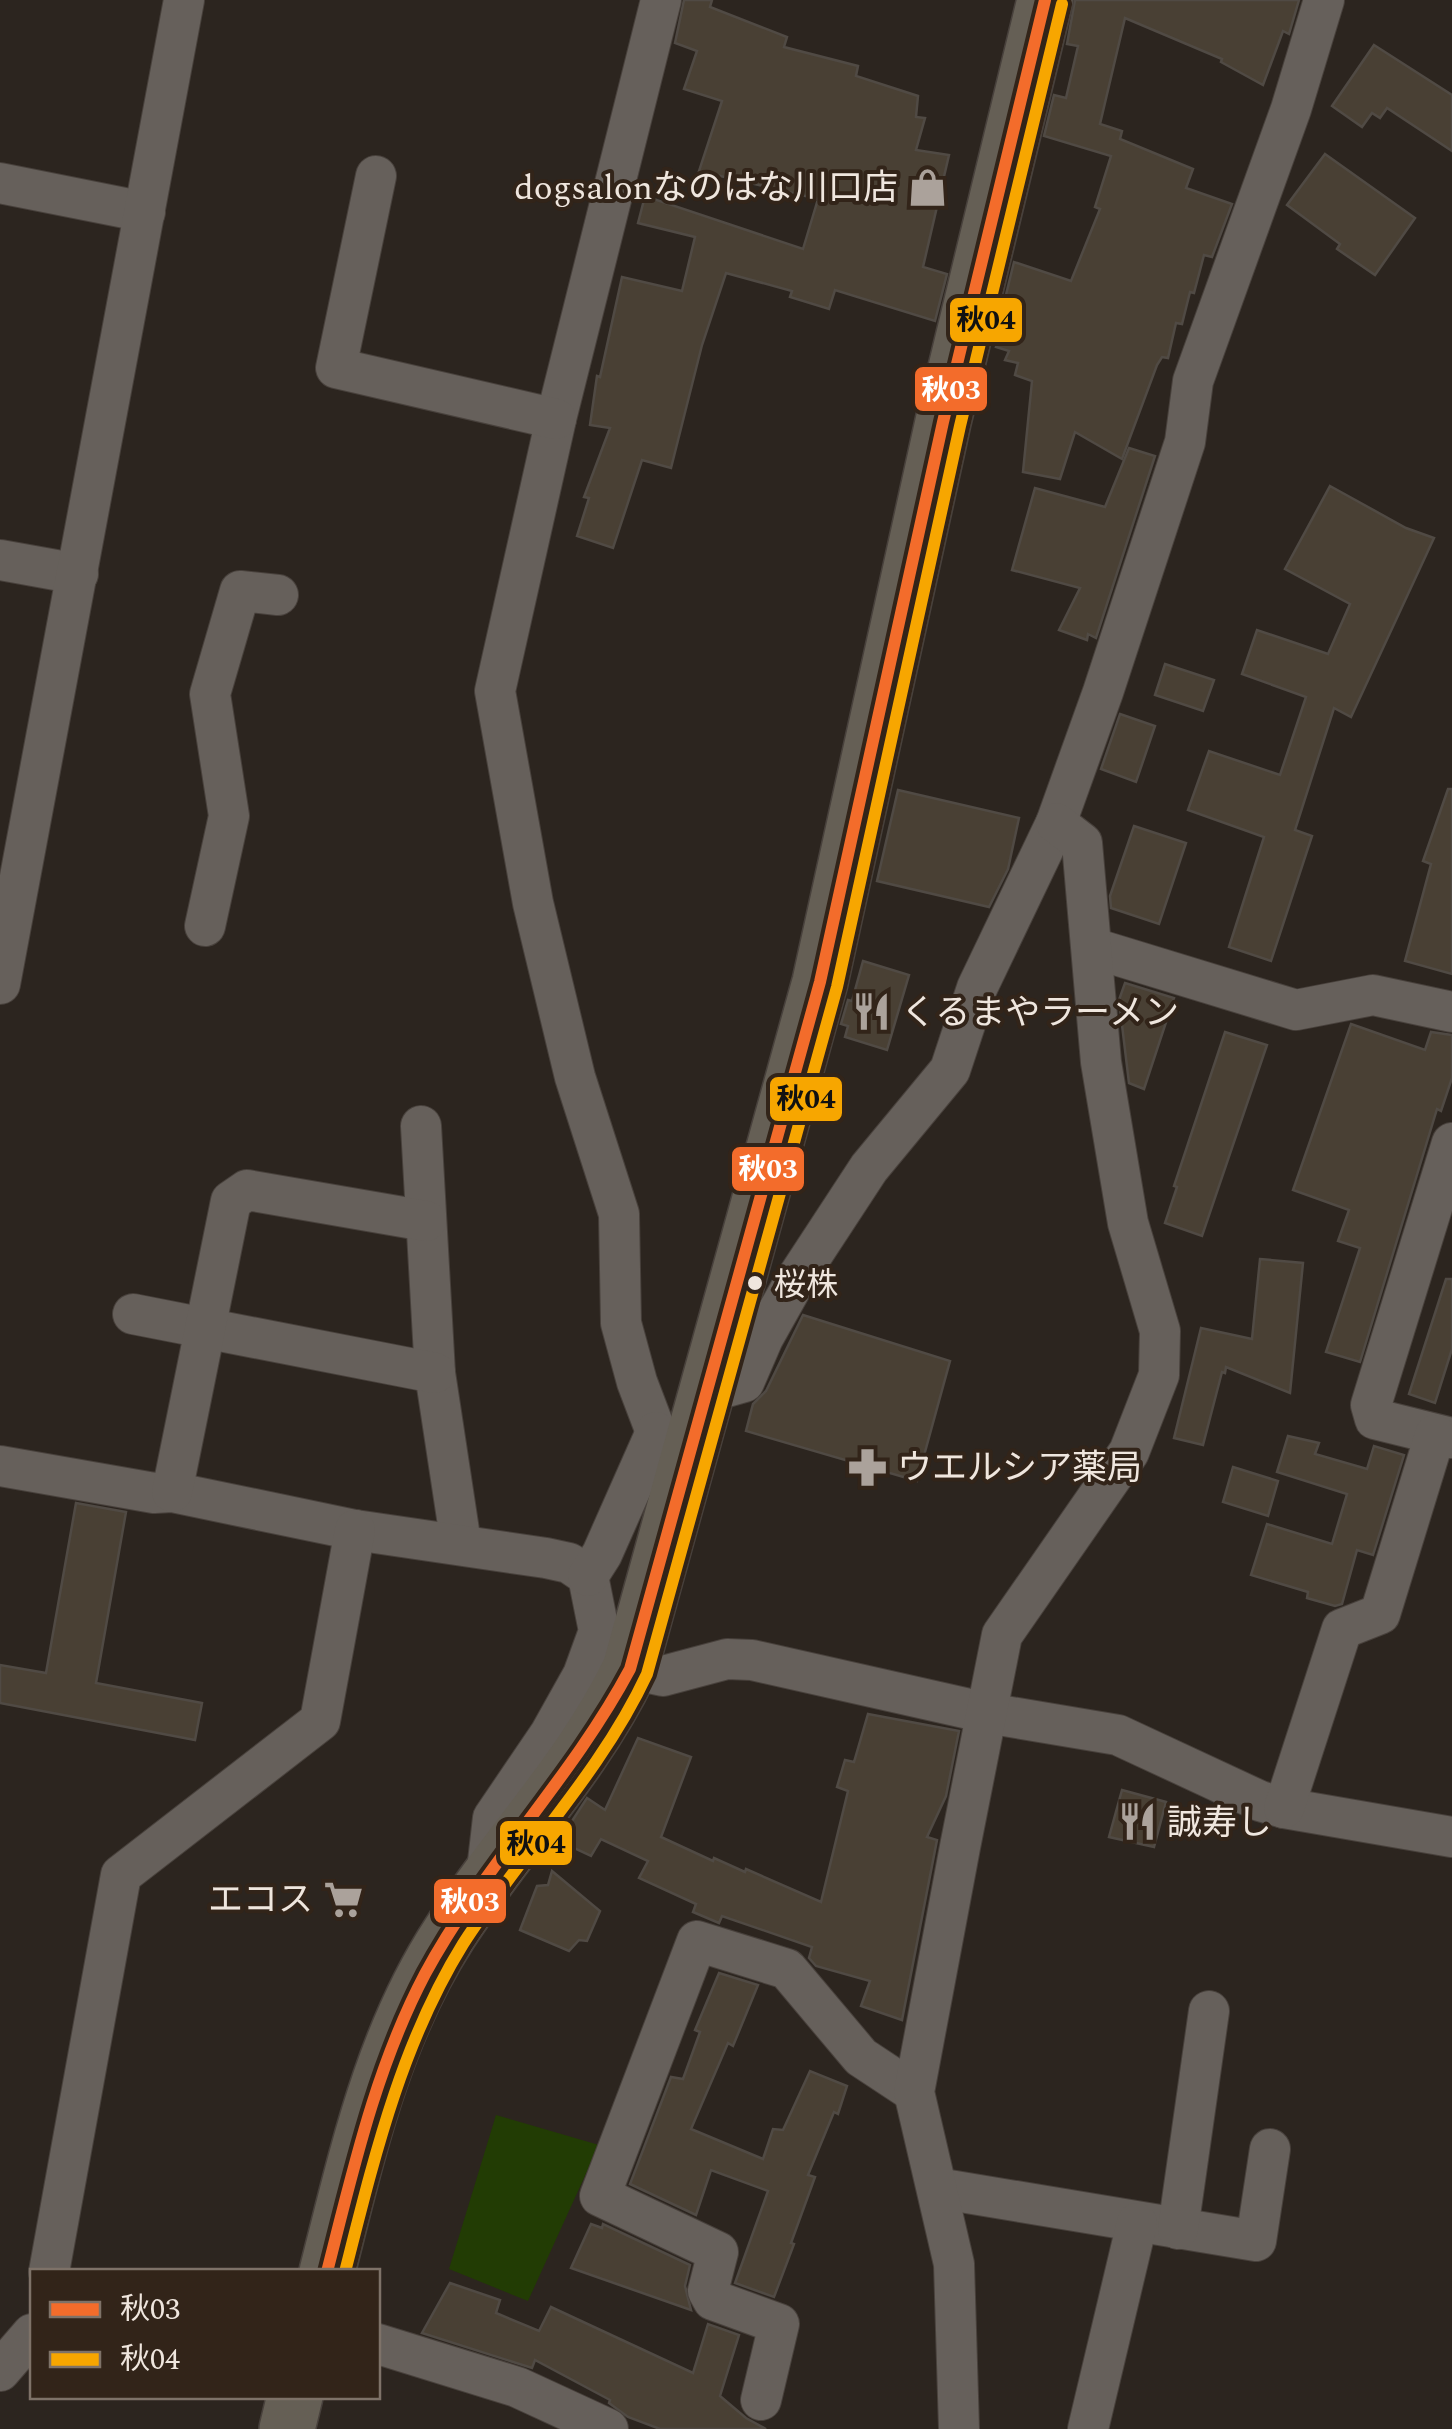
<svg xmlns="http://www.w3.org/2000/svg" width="1452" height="2429" viewBox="0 0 1452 2429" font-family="Spectral,'Noto Sans JP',serif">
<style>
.green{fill:#223c04}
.building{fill:#494034;stroke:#504a44;stroke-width:2.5}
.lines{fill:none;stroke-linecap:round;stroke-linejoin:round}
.street-casing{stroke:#48413c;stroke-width:42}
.primary-casing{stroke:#48413c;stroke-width:58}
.street{stroke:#66605b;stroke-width:40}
.primary{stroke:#655f55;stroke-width:55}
.bus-1-casing{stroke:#322419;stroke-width:20}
.bus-2-casing{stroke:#322419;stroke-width:20}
.bus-1{stroke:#f36c2b;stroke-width:12}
.bus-2{stroke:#f7a600;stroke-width:12}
.bus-dot{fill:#efe6de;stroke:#322419;stroke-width:4}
.labels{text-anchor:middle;stroke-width:8;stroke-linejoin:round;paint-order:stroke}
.bus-label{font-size:32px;fill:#efe6de;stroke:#322419;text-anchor:start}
.poi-label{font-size:35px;fill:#efe6de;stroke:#322419;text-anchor:start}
.line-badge{stroke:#322419;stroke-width:4}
.badge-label{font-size:28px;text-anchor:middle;font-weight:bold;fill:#fff}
.pale-badge-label{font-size:28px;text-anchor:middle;font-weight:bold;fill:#111}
</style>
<rect width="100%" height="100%" fill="#2c251f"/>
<polygon class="green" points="496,2115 599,2145 528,2301 449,2269"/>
<g class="building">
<polygon points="684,0 712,0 710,7 787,37 784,47 858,66 856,76 918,96 916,117 925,118 916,150 949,155 923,267 947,274 935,321 835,290 829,309 790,297 792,291 726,273 702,345 671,468 642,460 613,548 577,536 589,498 584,497 610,428 590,425 597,376 600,377 622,277 682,291 695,237 638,223 645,196 803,249 818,199 699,171 722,101 684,89 697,51 675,43"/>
<polygon points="1075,0 1299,0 1289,34 1283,31 1263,85 1221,62 1222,59 1125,18 1100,124 1122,131 1120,139 1193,169 1186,188 1232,204 1212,257 1204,255 1194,293 1190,292 1182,324 1176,323 1168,358 1162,357 1157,365 1122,459 1075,432 1060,479 1023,472 1032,381 1015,375 1018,363 1005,360 1009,351 996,347 1012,310 1003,307 1014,262 1071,281 1100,209 1095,207 1111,156 1044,136 1054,95 1066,98 1078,46 1067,44"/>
<polygon points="1374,45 1452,95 1452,151 1387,108 1380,118 1372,113 1362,127 1332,106"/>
<polygon points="1325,154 1415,218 1375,275 1337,249 1340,244 1287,205"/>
<polygon points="1129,448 1155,456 1096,638 1088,634 1087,640 1059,630 1080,588 1012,570 1035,488 1105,507"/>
<polygon points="1330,486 1406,528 1434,538 1351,717 1334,708 1295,830 1312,836 1271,961 1229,947 1264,837 1188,810 1209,751 1280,775 1306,697 1242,674 1257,630 1328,654 1350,604 1285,569"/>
<polygon points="1165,664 1214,680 1203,711 1155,695"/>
<polygon points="1120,714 1155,726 1136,782 1101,769"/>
<polygon points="1448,789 1452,789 1452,974 1405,961 1431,864 1423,861"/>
<polygon points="898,790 1019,818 1008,869 989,907 877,881"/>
<polygon points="1134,826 1186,843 1159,924 1111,908 1110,896"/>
<polygon points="863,961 909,975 887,1050 845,1037 848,1026 841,1024 848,1000 852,1001"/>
<polygon points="1125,983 1174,998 1144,1089 1129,1083 1119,1000"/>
<polygon points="1351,1024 1425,1050 1431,1032 1452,1035 1452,1078 1441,1111 1437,1109 1360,1362 1326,1352 1360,1248 1338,1241 1349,1210 1293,1190"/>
<polygon points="1225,1032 1267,1045 1202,1236 1165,1223 1177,1187 1174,1186"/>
<polygon points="1260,1259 1303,1263 1290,1393 1226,1367 1225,1373 1222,1372 1203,1445 1174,1438 1201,1328 1252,1339"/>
<polygon points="1446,1279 1452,1279 1452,1349 1435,1403 1409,1394"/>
<polygon points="803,1315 950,1361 917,1481 746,1431 753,1404 766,1391"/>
<polygon points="1288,1436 1319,1443 1315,1454 1367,1469 1374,1446 1404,1455 1373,1555 1357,1550 1342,1604 1335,1606 1307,1598 1308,1592 1251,1575 1267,1524 1332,1544 1347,1494 1277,1472"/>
<polygon points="1233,1467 1278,1481 1268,1516 1223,1502"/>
<polygon points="76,1503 126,1512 96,1683 202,1703 195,1740 0,1703 0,1665 46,1673"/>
<polygon points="868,1714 959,1731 946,1796 927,1837 937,1840 902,2020 861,2006 870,1981 816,1966 809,1958 812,1947 722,1916 719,1923 693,1912 696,1904 639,1878 648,1861 601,1839 591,1856 559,1841 587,1798 605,1810 638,1738 691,1757 661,1837 713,1861 714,1858 745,1872 746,1869 821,1902 848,1791 837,1787 845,1760 854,1762"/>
<polygon points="1122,1790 1166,1802 1154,1847 1109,1837"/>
<polygon points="552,1871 600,1911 587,1941 579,1940 569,1951 520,1930 537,1886 548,1885"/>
<polygon points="719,1973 758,1985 733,2046 728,2043 691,2129 763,2159 773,2129 783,2130 810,2071 847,2086 838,2114 834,2112 808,2175 815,2177 791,2243 794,2244 774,2297 735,2283 768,2191 711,2170 696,2215 630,2184 671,2077 683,2079 700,2032 695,2030"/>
<polygon points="591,2224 602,2228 603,2224 690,2265 685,2286 691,2310 571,2268"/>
<polygon points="450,2283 500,2300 496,2313 539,2331 551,2307 693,2373 708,2324 739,2335 720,2396 746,2418 766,2429 660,2429 628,2417 609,2403 610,2400 535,2360 532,2368 422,2333"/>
</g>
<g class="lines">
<defs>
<g id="street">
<polyline points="661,0 556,419 495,691 533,903 575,1077 619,1214 621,1323 637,1382 656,1432 691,1454"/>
<polyline points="376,176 336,368 556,419"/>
<polyline points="0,183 145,212"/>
<polyline points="0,560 78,574"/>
<polyline points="205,926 229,816 210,694 240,591 278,595"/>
<polyline points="1093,948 1296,1010 1373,995 1452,1012"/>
<polyline points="0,984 184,0"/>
<polyline points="421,1126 435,1373 461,1544"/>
<polyline points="1452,1143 1371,1405 1375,1419 1452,1438"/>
<polyline points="133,1314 435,1373"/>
<polyline points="709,1392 744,1382 763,1338 795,1281 869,1168 950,1070 977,988 1056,823 1103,692 1185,442 1193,381 1291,109 1324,0"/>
<polyline points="0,1466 154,1493 172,1492 355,1530 546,1558 569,1563 588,1576 599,1631 583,1675 550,1734 493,1818 486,1879"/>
<polyline points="172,1492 231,1201 247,1190 426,1221"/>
<polyline points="588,1576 602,1554 656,1432"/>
<polyline points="630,1669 663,1676 727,1659 752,1660 987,1713 1118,1735 1260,1801 1284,1808 1452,1837"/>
<polyline points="1284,1808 1342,1629 1380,1614 1435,1435"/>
<polyline points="937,2188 1256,2241 1270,2149"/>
<polyline points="1178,2229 1209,2011"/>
<polyline points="49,2272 121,1875 320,1721 355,1530"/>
<polyline points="378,2344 517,2387 608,2429"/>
<polyline points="0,2371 32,2334"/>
<polyline points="761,2400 779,2324 713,2300 708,2291 718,2252 600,2196 697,1941 787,1969 861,2057 914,2092"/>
<polyline points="959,2429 954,2264 914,2092 960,1847 1002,1635 1129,1452 1159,1375 1160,1331 1128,1223 1101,1062 1082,843 1056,823"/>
<polyline points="1088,2429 1137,2223"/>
</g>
<g id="primary">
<path d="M327,2272C357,2155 382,2037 449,1934C507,1844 583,1767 630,1669L820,982L943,422L1045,0"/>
<polyline points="287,2429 295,2396"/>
</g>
</defs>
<use href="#street" class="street-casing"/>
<use href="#primary" class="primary-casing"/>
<use href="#street" class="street"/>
<use href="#primary" class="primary"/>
<defs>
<path id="bus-1" d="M327,2272C353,2170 376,2067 425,1974C483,1866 572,1778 630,1669L820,982L943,422L1045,0"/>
<path id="bus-2" d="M345,2272C374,2158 401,2044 463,1944C522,1852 601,1773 647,1674L837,987L960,426L1062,4"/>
</defs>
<use href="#bus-1" class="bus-1-casing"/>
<use href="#bus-2" class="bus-2-casing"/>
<use href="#bus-1" class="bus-1"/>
<use href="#bus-2" class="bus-2"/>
</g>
<defs>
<symbol id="shop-bare" viewBox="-9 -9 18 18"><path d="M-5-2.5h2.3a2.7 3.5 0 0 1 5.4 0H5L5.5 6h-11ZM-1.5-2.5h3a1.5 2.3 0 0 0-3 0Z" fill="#aba29b" stroke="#322419" stroke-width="2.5" paint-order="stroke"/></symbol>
<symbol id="restaurant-bare" viewBox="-9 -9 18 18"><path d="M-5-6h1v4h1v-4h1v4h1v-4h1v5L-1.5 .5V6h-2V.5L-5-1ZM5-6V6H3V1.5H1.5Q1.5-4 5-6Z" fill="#aba29b" stroke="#322419" stroke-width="2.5" paint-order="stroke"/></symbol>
<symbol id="pharmacy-bare" viewBox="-9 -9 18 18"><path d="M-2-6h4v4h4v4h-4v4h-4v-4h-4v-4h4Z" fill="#aba29b" stroke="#322419" stroke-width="2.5" paint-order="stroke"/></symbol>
<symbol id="supermarket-bare" viewBox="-9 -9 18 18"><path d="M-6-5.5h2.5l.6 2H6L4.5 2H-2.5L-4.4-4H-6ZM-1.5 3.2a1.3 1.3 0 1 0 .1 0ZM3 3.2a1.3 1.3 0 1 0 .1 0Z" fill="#aba29b" stroke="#322419" stroke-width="2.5" paint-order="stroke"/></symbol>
</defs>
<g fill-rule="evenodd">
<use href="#shop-bare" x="900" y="160" width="55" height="55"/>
<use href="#restaurant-bare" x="844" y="984" width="55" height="55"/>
<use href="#pharmacy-bare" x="840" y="1440" width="55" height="55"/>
<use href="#restaurant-bare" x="1110" y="1794" width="55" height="55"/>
<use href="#supermarket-bare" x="316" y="1872" width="55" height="55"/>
</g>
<circle class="bus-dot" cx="755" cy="1283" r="9"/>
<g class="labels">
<g class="bus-label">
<text x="774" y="1295">桜株</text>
</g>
<g class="poi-label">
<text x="898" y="199" text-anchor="end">dogsalonなのはな川口店</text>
<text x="901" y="1024">くるまやラーメン</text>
<text x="897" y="1479">ウエルシア薬局</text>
<text x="1167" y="1834">誠寿し</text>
<text x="313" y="1911" text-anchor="end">エコス</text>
</g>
</g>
<g class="line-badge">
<rect x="948" y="296" width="76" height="48" rx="10" fill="#f7a600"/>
<rect x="913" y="365" width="76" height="48" rx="10" fill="#f36c2b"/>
<rect x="768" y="1075" width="76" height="48" rx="10" fill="#f7a600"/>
<rect x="730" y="1145" width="76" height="48" rx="10" fill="#f36c2b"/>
<rect x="498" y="1819" width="76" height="48" rx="10" fill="#f7a600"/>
<rect x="432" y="1877" width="76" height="48" rx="10" fill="#f36c2b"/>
</g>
<g class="badge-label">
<text x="951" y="399">秋03</text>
<text x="768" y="1178">秋03</text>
<text x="470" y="1911">秋03</text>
</g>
<g class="pale-badge-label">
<text x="986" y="329">秋04</text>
<text x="806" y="1108">秋04</text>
<text x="536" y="1853">秋04</text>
</g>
<rect x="30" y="2269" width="350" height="130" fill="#322419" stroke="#7e7268" stroke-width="2.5"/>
<rect x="50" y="2302" width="50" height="15" fill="#f36c2b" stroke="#7e7268" stroke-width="2.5"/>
<text x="120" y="2319" font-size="30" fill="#efe6de">秋03</text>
<rect x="50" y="2352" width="50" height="15" fill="#f7a600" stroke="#7e7268" stroke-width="2.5"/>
<text x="120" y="2369" font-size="30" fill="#efe6de">秋04</text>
</svg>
